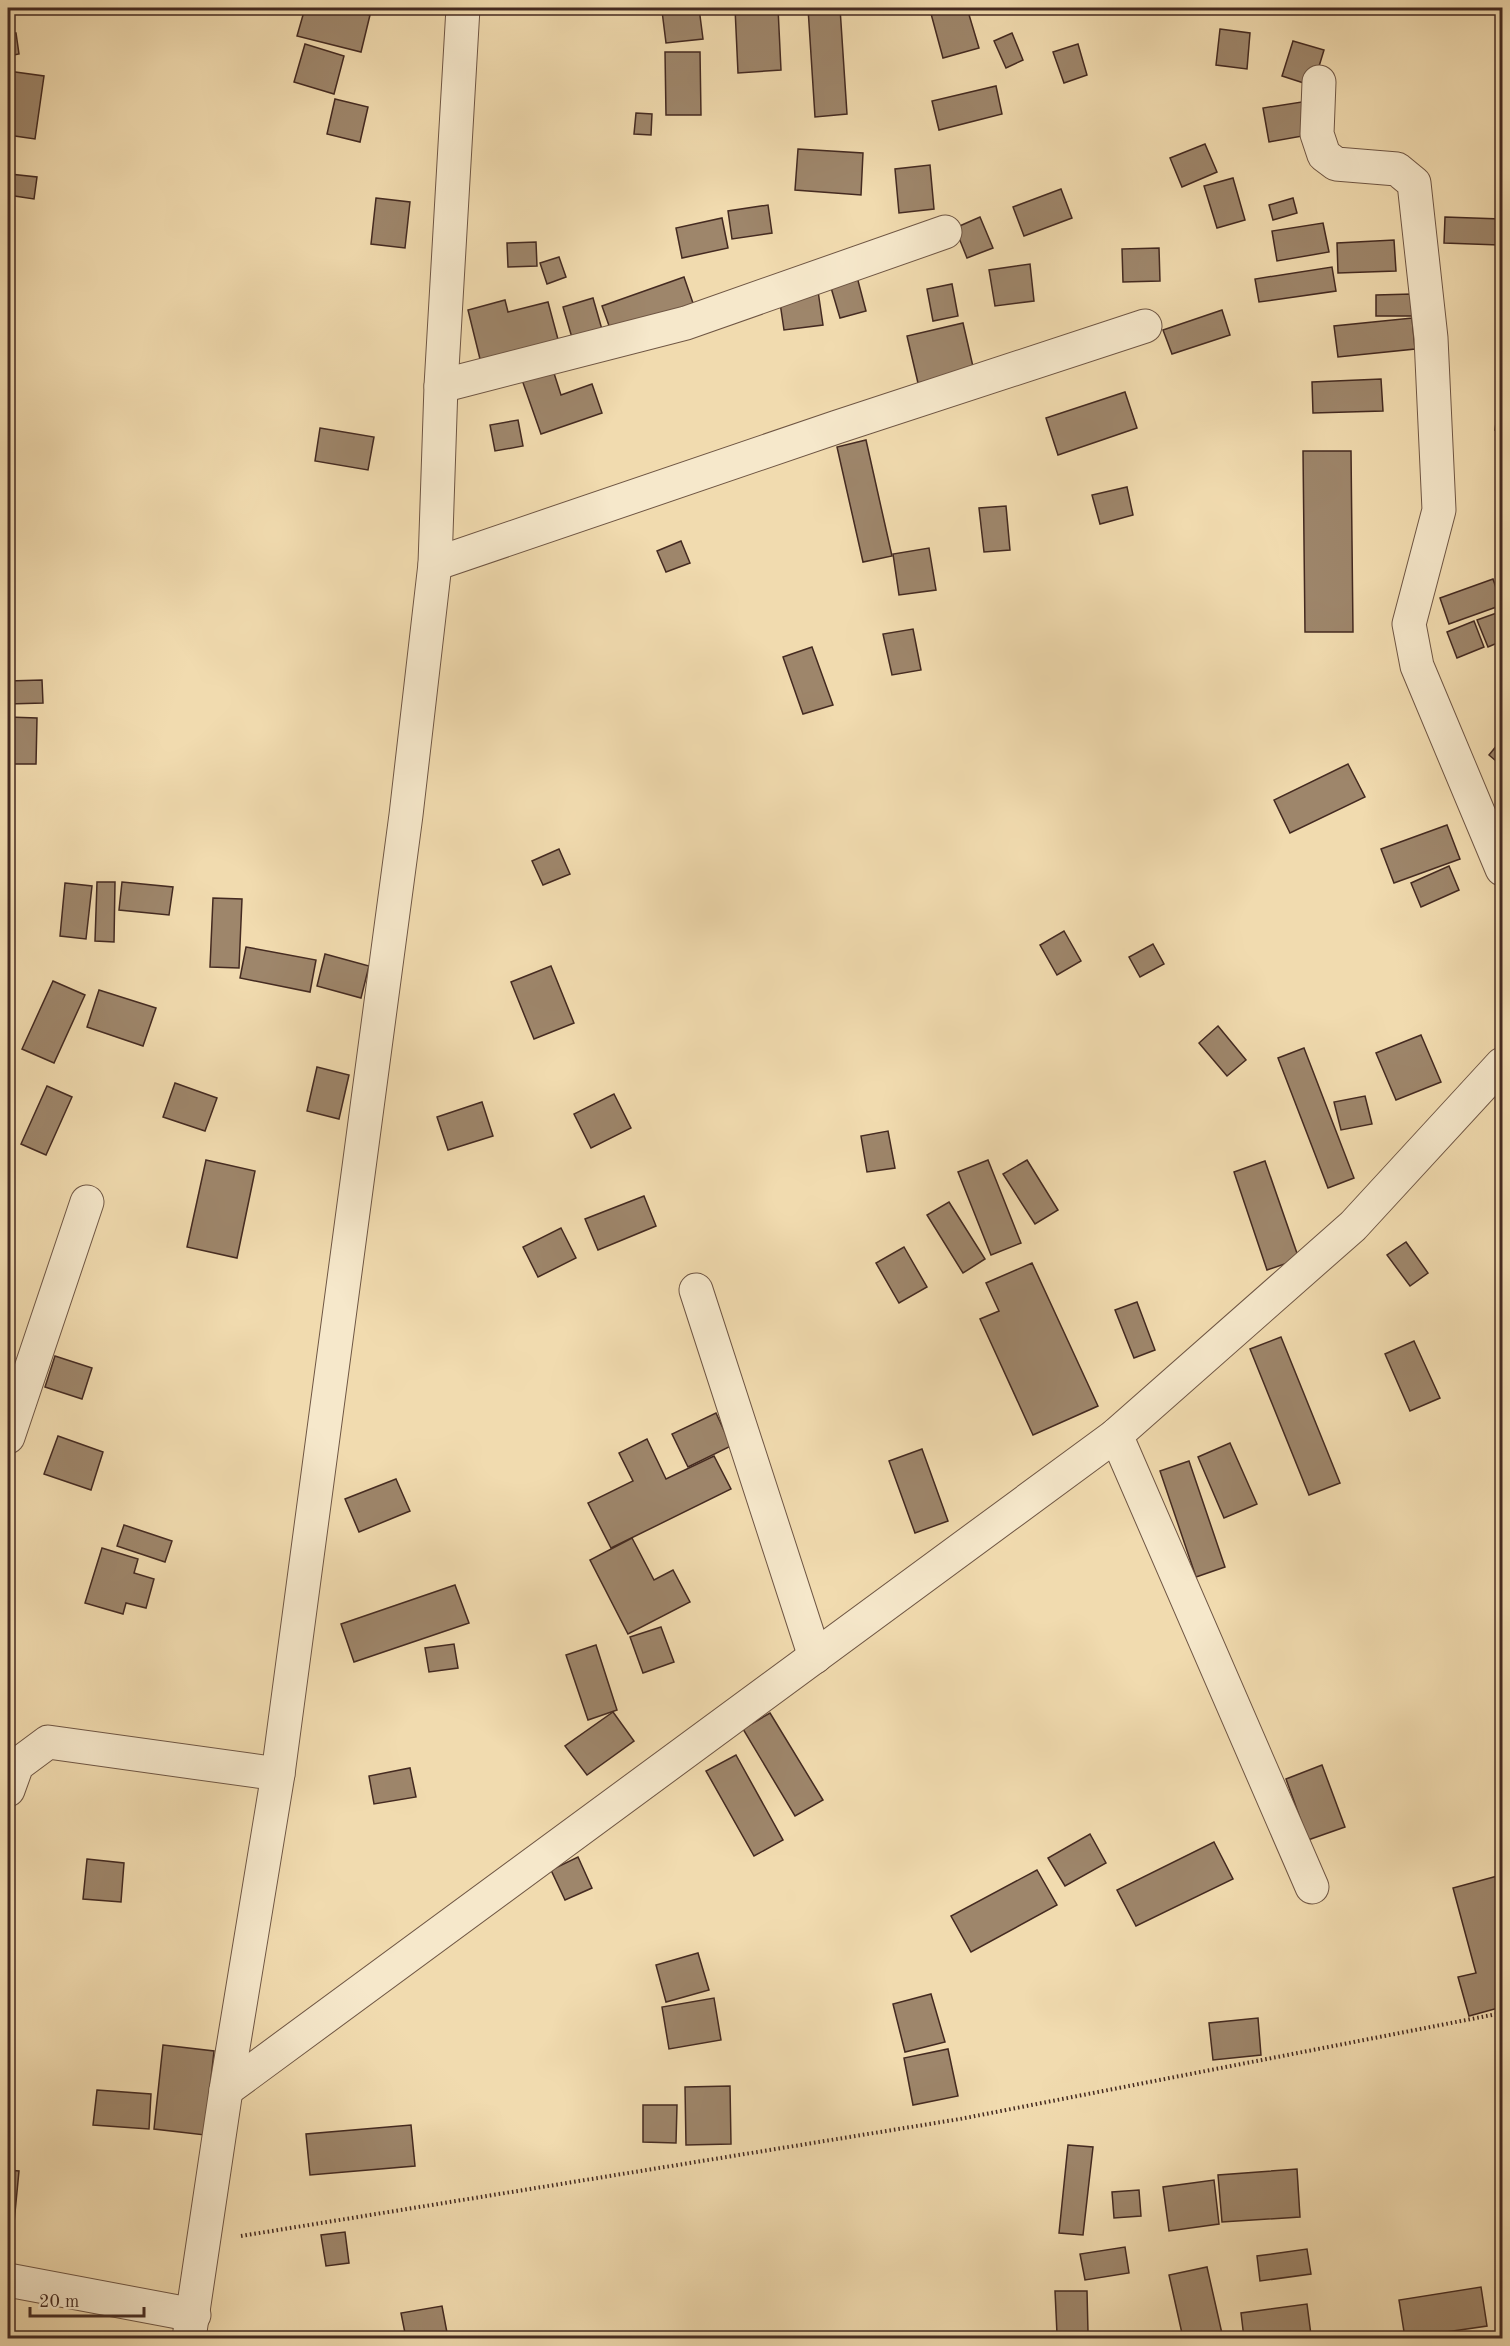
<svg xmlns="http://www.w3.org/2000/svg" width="1510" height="2346" viewBox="0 0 1510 2346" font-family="'Old Standard TT',serif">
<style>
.building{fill:#9e866b;stroke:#442a21;stroke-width:1.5}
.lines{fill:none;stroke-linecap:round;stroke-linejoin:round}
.minor-casing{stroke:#6f5644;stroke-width:35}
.path{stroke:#442a21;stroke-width:4;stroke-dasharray:1.5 3;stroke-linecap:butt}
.minor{stroke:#f6e8cb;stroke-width:33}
</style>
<rect width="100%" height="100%" fill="#f1dbaf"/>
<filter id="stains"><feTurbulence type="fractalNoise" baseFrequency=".00333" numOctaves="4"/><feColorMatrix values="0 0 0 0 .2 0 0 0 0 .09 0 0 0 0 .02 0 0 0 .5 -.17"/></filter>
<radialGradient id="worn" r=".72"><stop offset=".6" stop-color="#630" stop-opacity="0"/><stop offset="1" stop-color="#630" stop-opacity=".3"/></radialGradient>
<g class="building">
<polygon points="305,8 340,8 370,15 361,52 297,36"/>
<polygon points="699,8 703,39 666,43 662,11"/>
<polygon points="735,8 778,8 781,70 738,73"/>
<polygon points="808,8 840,8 847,114 815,117"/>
<polygon points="939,8 967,8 979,48 943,58 930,10"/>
<polygon points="1220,29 1250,33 1247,69 1216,65"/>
<polygon points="8,33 16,33 19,54 8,56"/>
<polygon points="1012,33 1023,60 1006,68 994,41"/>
<polygon points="1293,41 1324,50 1313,86 1282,76"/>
<polygon points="305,44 344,56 334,94 294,82"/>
<polygon points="1078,44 1087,75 1064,83 1053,52"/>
<polygon points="665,52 700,52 701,115 666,115"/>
<polygon points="8,71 44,76 35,139 8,135"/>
<polygon points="996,86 1002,114 939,130 932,101"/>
<polygon points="335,99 368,107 360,142 327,134"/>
<polygon points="1308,101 1314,134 1269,142 1263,108"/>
<polygon points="636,113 652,114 651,135 634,134"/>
<polygon points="1205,144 1217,172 1182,187 1170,158"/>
<polygon points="798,149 863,153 861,195 795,190"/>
<polygon points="8,160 11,161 10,174 37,177 34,199 8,195"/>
<polygon points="930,165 934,209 899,213 895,169"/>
<polygon points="1233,178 1245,220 1217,228 1204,186"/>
<polygon points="1061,189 1072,218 1024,236 1013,207"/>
<polygon points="376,198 410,202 405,248 371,244"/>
<polygon points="1293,198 1297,213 1273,220 1269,205"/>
<polygon points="768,205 772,233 732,239 728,211"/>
<polygon points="980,217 993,248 967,258 955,228"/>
<polygon points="1445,217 1501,219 1499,245 1444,243"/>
<polygon points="722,218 728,248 682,258 676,228"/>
<polygon points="1323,223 1329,252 1277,261 1272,231"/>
<polygon points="1394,240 1396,271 1338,273 1337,243"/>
<polygon points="536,242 537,266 508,267 507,243"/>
<polygon points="1159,248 1160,281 1123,282 1122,249"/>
<polygon points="559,257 566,277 547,284 540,263"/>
<polygon points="1030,264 1034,301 995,306 989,270"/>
<polygon points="1332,267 1336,291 1259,302 1255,279"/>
<polygon points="856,273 866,311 840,318 829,281"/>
<polygon points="684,277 694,306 612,334 602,306"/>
<polygon points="952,284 958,316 933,321 927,289"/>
<polygon points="818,291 823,325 784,330 779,296"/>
<polygon points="1412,294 1413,316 1376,316 1376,295"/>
<polygon points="593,298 603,333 573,341 563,307"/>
<polygon points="505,300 508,312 548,302 559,343 481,363 468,310"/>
<polygon points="1222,310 1230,335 1172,354 1163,330"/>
<polygon points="1412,318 1415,349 1338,357 1334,326"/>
<polygon points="963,323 974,371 918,383 907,336"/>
<polygon points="552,367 561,395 592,384 602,413 541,434 521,377"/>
<polygon points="1381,379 1383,411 1313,413 1312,382"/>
<polygon points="1125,392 1137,428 1058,455 1046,418"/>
<polygon points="1498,407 1502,408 1502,431 1495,430"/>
<polygon points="518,420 523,446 495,451 490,425"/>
<polygon points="320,428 374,437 368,470 315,461"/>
<polygon points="866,440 892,556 863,562 837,447"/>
<polygon points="1303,451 1351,451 1353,632 1305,632"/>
<polygon points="1127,487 1133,515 1100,524 1092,495"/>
<polygon points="1006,506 1010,550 984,552 979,508"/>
<polygon points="681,541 690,563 666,572 657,551"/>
<polygon points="929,548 936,590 899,595 893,554"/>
<polygon points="1493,579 1502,605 1449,624 1440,598"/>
<polygon points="1502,611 1502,641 1488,647 1477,620"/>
<polygon points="1474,621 1484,647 1457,658 1447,632"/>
<polygon points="913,629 921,670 892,675 883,634"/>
<polygon points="812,647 833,705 803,714 783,657"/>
<polygon points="42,680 43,703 8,704 8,681"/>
<polygon points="8,717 37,718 36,764 8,764"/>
<polygon points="1502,739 1502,766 1489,755"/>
<polygon points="1348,764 1365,797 1290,833 1274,800"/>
<polygon points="1447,825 1460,859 1394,883 1381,849"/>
<polygon points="559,849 570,874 543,885 532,861"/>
<polygon points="1449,866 1459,890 1421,907 1411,883"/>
<polygon points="97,882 115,882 114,942 95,941"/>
<polygon points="122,882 173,887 169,915 119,910"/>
<polygon points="65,883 92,886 86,939 60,936"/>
<polygon points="213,898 242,899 239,968 210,967"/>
<polygon points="1064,931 1081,961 1057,975 1040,945"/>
<polygon points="1153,944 1164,964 1140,977 1129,957"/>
<polygon points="246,947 316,960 310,992 240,978"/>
<polygon points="325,954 369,966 361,998 317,986"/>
<polygon points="551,966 574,1023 534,1039 511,982"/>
<polygon points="53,981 85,995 54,1063 22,1049"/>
<polygon points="99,990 156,1008 143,1046 87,1027"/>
<polygon points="1218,1026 1246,1060 1227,1076 1199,1043"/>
<polygon points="1421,1035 1441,1082 1396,1100 1376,1053"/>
<polygon points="1304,1048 1354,1178 1328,1188 1278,1058"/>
<polygon points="317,1067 349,1075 339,1119 307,1111"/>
<polygon points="175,1083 217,1098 205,1131 163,1117"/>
<polygon points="47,1086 72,1097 46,1155 21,1144"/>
<polygon points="614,1094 631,1128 591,1148 574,1114"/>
<polygon points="1365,1096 1372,1124 1341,1130 1334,1102"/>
<polygon points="482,1102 493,1136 448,1150 437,1117"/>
<polygon points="888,1131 895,1168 867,1172 861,1136"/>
<polygon points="206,1160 255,1171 237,1258 187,1247"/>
<polygon points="988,1160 1021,1243 991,1255 958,1172"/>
<polygon points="1027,1160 1058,1210 1035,1224 1003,1174"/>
<polygon points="1265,1161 1299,1259 1267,1270 1234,1172"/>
<polygon points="644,1196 656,1226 598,1250 585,1219"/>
<polygon points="949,1202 985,1259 963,1273 927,1215"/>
<polygon points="561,1228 576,1258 538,1277 523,1247"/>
<polygon points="1406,1242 1428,1273 1410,1286 1387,1255"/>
<polygon points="904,1247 927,1287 899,1303 876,1263"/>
<polygon points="1032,1263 1098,1406 1033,1435 980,1319 999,1311 986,1283"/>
<polygon points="1137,1302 1155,1350 1134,1358 1115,1310"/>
<polygon points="1281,1337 1340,1483 1309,1495 1250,1349"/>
<polygon points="1414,1341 1440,1398 1410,1411 1385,1354"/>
<polygon points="55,1356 92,1368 82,1399 45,1387"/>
<polygon points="716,1413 731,1446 688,1467 672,1434"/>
<polygon points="58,1436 103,1452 91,1490 44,1474"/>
<polygon points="647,1439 666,1479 714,1456 731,1489 611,1548 588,1503 633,1481 619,1453"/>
<polygon points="1230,1443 1257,1504 1224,1518 1198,1457"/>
<polygon points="922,1449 948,1521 915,1533 889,1461"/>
<polygon points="1189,1461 1225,1567 1196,1577 1160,1471"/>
<polygon points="396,1479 410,1511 359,1532 345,1499"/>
<polygon points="124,1525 172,1541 165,1562 117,1546"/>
<polygon points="632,1538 654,1580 673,1570 690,1602 628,1634 590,1560"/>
<polygon points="102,1548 138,1559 134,1573 154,1579 146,1608 126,1603 123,1614 85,1603"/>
<polygon points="455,1585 469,1623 354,1662 341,1624"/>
<polygon points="661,1627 674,1662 643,1673 630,1637"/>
<polygon points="454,1644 458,1668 429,1672 425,1648"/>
<polygon points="596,1645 617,1710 588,1720 566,1655"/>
<polygon points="613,1712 634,1741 587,1775 565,1746"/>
<polygon points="770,1713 823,1800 795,1816 743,1729"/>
<polygon points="736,1755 783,1840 754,1856 706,1771"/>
<polygon points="1322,1765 1345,1827 1308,1840 1286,1779"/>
<polygon points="410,1768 416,1797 374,1804 369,1776"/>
<polygon points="1090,1834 1106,1863 1065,1886 1048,1858"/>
<polygon points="1214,1842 1233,1879 1136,1926 1117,1890"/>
<polygon points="578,1857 592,1888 565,1900 551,1870"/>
<polygon points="87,1859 124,1863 121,1902 83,1899"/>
<polygon points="1037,1870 1057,1905 971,1952 951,1916"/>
<polygon points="1501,1875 1502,2007 1469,2016 1458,1977 1476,1973 1453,1888"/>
<polygon points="698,1953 709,1990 666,2002 656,1965"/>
<polygon points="931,1994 945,2042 905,2052 893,2004"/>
<polygon points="714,1998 721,2040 669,2049 662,2007"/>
<polygon points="1258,2018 1261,2055 1213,2060 1209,2023"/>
<polygon points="163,2045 214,2051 205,2135 154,2129"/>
<polygon points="948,2049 958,2096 913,2105 904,2058"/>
<polygon points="730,2086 731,2144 686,2145 685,2087"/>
<polygon points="97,2090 151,2094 149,2129 93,2125"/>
<polygon points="643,2105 677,2105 676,2143 643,2142"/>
<polygon points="411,2125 415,2166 310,2175 306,2134"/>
<polygon points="1068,2145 1093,2147 1083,2235 1059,2233"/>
<polygon points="1297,2169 1300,2217 1222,2222 1218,2175"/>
<polygon points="8,2170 19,2171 11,2254 8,2253"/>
<polygon points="1214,2180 1219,2224 1169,2231 1163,2187"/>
<polygon points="1139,2190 1141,2216 1114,2218 1112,2192"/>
<polygon points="345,2232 349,2263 326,2266 321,2235"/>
<polygon points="1125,2247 1129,2273 1085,2280 1080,2254"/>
<polygon points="1307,2249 1311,2274 1260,2281 1257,2256"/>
<polygon points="1207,2267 1223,2338 1183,2338 1169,2275"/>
<polygon points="1481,2287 1487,2326 1405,2338 1399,2300"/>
<polygon points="1055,2291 1087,2291 1088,2332 1057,2334"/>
<polygon points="1307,2304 1311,2335 1285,2338 1244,2338 1241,2313"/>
<polygon points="442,2306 448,2338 406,2338 401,2313"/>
</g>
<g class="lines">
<defs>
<g id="minor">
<polyline points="1319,82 1317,134 1324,155 1336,164 1397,169 1414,183 1431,338 1439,510 1409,624 1417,666 1502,869"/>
<polyline points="441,386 686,323 945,232"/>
<polyline points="435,564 837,427 1145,326"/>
<polyline points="696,1290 815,1657"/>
<polyline points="1116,1435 1312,1887"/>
<polyline points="8,1437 87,1202"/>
<polyline points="8,1790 17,1765 48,1742 278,1774"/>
<polyline points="226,2090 1116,1435 1353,1226 1502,1064"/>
<polyline points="8,2280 194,2315"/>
<polyline points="189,2338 226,2090 278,1774 406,815 435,564 441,386 463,8"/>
</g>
</defs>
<use href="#minor" class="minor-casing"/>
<polyline class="path" points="241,2236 960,2119 1502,2013"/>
<use href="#minor" class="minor"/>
</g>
<rect width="1510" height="2346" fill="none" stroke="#f1dbaf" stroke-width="30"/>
<rect x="9" y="9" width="1492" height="2328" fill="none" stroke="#442a21" stroke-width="3"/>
<rect x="15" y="15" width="1480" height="2316" fill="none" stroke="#442a21" stroke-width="1.5"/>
<path d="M30 2307v9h114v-9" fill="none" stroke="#442a21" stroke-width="3"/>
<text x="39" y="2307" font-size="18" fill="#442a21" stroke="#f6e8cb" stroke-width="4.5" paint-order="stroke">20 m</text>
<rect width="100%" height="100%" filter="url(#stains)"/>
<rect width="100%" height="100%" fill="url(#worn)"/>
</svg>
